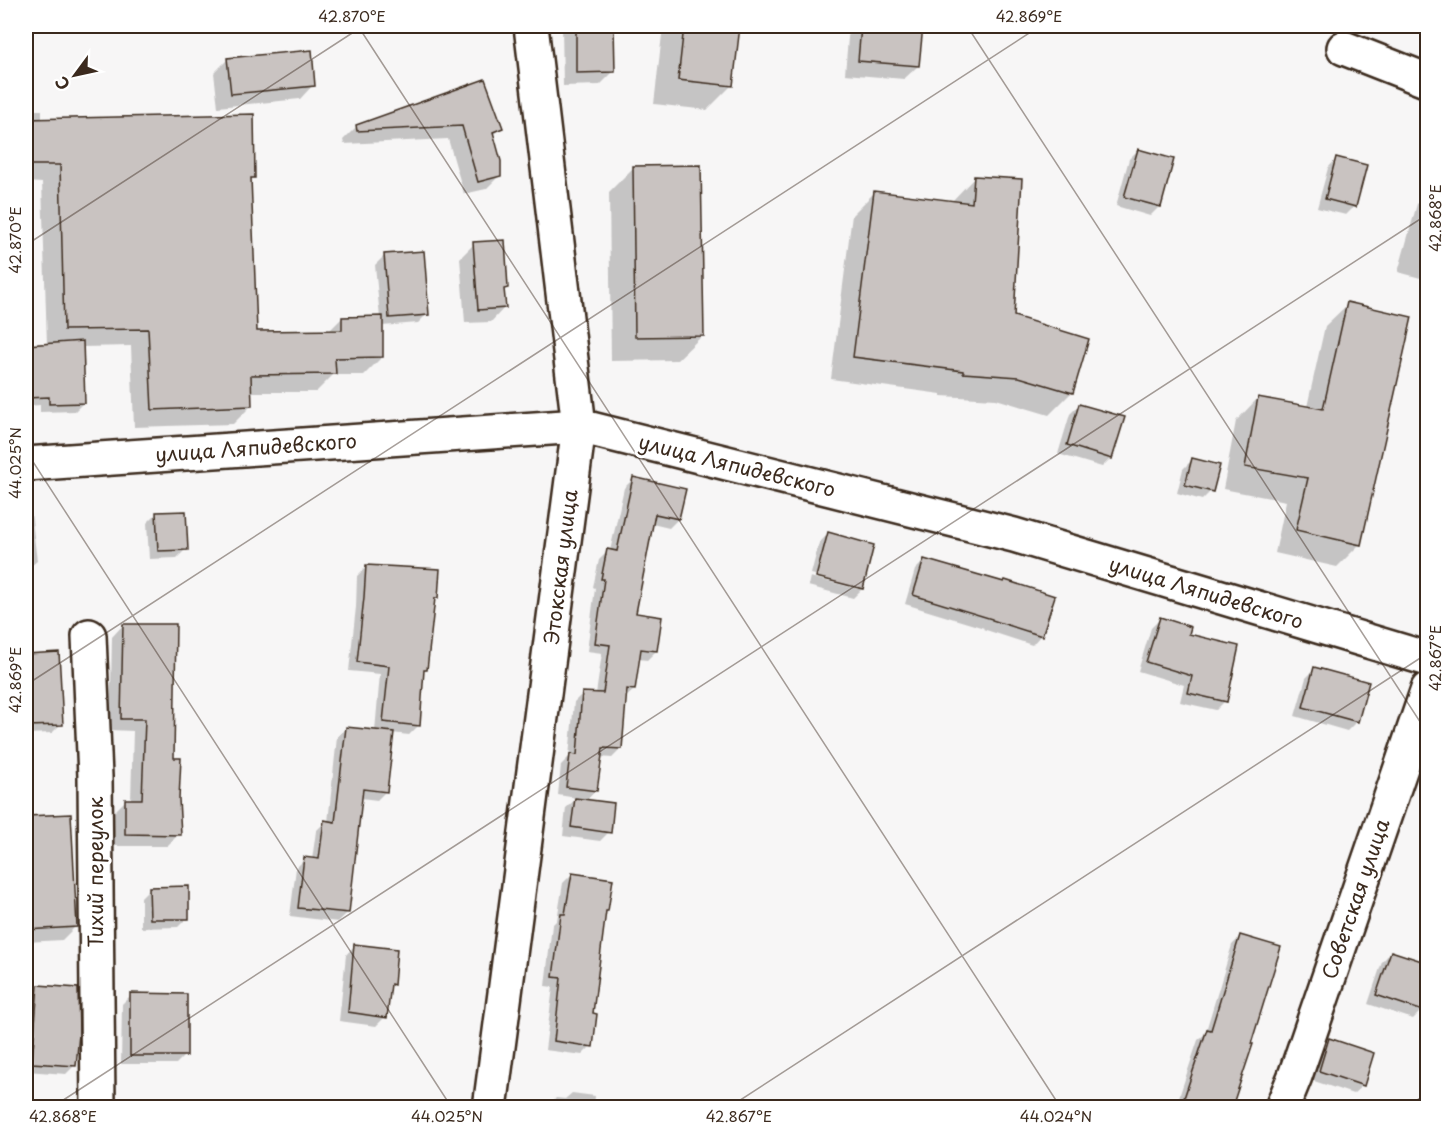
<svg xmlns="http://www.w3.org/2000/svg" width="1453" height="1133" viewBox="0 0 1453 1133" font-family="'Playpen Sans',sans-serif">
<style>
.shadow{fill:#0003}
.building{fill:#c9c3c1;stroke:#3b2a1e;stroke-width:1.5}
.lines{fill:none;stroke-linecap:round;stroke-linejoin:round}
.minor-casing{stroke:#3b2a1e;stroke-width:38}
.tertiary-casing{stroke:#3b2a1e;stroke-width:38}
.secondary-casing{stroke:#3b2a1e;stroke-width:38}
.minor{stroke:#fff;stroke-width:33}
.tertiary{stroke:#fff;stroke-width:33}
.secondary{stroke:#fff;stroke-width:33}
.ticks{fill:none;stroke:#3b2a1e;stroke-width:1.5;stroke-opacity:0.45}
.labels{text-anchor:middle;stroke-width:6;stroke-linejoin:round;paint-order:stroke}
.street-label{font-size:20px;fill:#3b2a1e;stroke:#fff}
.neatline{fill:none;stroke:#3b2a1e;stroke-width:2}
.ticks-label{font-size:15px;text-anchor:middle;fill:#3b2a1e}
</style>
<rect width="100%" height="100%" fill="#f7f6f6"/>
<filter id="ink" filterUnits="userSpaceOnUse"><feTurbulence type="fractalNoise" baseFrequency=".0167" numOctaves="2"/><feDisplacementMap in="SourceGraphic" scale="12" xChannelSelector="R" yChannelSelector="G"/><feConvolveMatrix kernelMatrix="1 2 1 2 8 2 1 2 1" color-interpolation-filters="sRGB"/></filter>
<g filter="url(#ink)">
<g class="shadow">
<polygon points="562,26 613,26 613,72 600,85 563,86"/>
<polygon points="663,26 738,26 732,85 707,110 654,104"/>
<polygon points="849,26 922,26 918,66 904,79 845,74"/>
<polygon points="228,59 313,85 300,99 218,107 214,73"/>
<polygon points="484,81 501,127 492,136 500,175 486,189 464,194 448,139 344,144 343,140 357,126"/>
<polygon points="26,110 42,110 42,120 254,177 249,182 256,332 329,331 342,318 380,318 375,265 384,256 427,314 418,323 382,326 382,357 364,375 333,375 316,392 250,392 251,406 233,424 134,427 131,346 82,347 84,402 75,411 40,412 40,405 26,406 26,346 47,345 42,183 26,182"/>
<polygon points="1138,150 1173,160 1159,207 1150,216 1116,206 1129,159"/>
<polygon points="1337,158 1355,206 1346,215 1317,208 1328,168"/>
<polygon points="634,167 702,336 677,360 611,361 609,192"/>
<polygon points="974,178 1013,317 1072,392 1049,415 996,399 941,396 941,394 831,379 852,215 875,192 951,202"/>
<polygon points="1426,195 1428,196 1428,280 1398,272 1417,204"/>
<polygon points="474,244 507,287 503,291 504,308 491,322 465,323 460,258"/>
<polygon points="1348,304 1359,545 1337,567 1275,553 1286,501 1223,489 1236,421 1258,398 1307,407 1325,326"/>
<polygon points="1079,405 1111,458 1102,467 1058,454 1070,414"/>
<polygon points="1192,460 1211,491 1202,500 1177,493 1183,469"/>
<polygon points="633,479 678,519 669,528 652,524 634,614 656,651 647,660 638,659 634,690 625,698 621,749 612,758 600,757 596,790 586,801 609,832 600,841 563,836 566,808 577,798 558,795 561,765 569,757 574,702 583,693 596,694 602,653 587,651 595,588 593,587 599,560 608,551 610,551 624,488"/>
<polygon points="26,512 31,512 37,561 26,570"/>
<polygon points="156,514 186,549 177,558 149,559 147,523"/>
<polygon points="828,534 862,589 853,598 808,586 810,577 858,589 858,586 811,574 819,543"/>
<polygon points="924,561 1041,635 1032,645 983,629 984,628 905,604 915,570"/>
<polygon points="366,567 437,598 433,601 426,670 423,672 418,726 409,735 392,733 386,791 377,800 361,798 347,913 338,922 290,916 296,868 305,859 312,860 316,831 325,822 328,822 337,737 346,728 375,731 380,674 349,671 356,607 357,576"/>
<polygon points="1160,619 1187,635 1225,701 1216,710 1180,702 1184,685 1138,671 1151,628"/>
<polygon points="123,625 172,759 178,799 179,834 167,846 114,846 114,812 126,800 131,800 133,731 110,730 112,637"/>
<polygon points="58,654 61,724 52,733 26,734 26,655"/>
<polygon points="1315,669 1367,683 1356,722 1347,731 1295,716 1306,678"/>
<polygon points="1428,744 1428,779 1418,776"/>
<polygon points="69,815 75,927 62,940 26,942 26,818"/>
<polygon points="572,874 607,910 604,913 592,1015 591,1046 582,1055 545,1050 553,987 545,986 552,925 557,920 563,883"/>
<polygon points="150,888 187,918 178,927 141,928 141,897"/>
<polygon points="1241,936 1226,1089 1220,1108 1173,1108 1177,1103 1198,1040 1205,1034 1232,945"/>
<polygon points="355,945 392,984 390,987 385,1017 376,1026 339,1021 346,955"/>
<polygon points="1391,952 1422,1010 1413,1019 1368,1004 1382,962"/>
<polygon points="39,986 75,1065 66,1074 26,1071 30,996"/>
<polygon points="131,995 185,1055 176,1064 121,1064 122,1004"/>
<polygon points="1330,1040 1363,1085 1353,1094 1311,1080 1321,1049"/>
<polygon points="572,1093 595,1096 594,1108 547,1108 556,1098 565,1099"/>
</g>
<g class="building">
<polygon points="576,26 614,26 615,72 576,73"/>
<polygon points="684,26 740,26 733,86 678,80"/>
<polygon points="861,26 923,26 919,66 858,61"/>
<polygon points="312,50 315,86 231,94 227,58"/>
<polygon points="485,79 503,128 493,132 501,161 501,176 478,182 462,126 357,131 356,125"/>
<polygon points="254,114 255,178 251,178 257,331 342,330 342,317 383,316 383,357 335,358 336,374 251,375 252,406 152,410 148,329 64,330 60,165 26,165 26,119"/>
<polygon points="1138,149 1174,159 1161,207 1124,197"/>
<polygon points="1336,157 1367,165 1356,207 1325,199"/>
<polygon points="701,165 704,336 635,337 633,166"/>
<polygon points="974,176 1022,179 1014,316 1089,339 1073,393 1019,377 963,373 963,371 853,357 874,191 972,203"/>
<polygon points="505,240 508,288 504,289 506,308 478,310 473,242"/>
<polygon points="424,251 429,315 389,318 384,254"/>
<polygon points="1347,302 1412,317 1361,545 1296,530 1308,478 1245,467 1258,397 1323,409"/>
<polygon points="83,341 85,403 49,404 49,397 26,398 26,345"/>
<polygon points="1079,404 1125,417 1112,459 1067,445"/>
<polygon points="1192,458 1220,465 1213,492 1185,485"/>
<polygon points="633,477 686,489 679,519 655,514 636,613 662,617 657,651 641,649 635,690 627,689 622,749 603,748 597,791 566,787 570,754 577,755 582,692 603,693 610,645 595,643 604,579 601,579 607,549 617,551"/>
<polygon points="186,511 188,550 158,551 156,512"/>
<polygon points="828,532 874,545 863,589 816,577"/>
<polygon points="924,559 1004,582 1005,580 1055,596 1042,636 992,620 992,619 913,595"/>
<polygon points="366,565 440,569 438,598 435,598 427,670 424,670 420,726 383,722 389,666 357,662 364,597"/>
<polygon points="1160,617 1191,627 1189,634 1239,646 1227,702 1188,693 1192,676 1146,662"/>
<polygon points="123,624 176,624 174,758 181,758 179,799 181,835 125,834 125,799 142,799 145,719 121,719"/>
<polygon points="59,652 63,725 26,726 26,654"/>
<polygon points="1314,667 1369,682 1358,722 1303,707"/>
<polygon points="346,727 394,732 387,792 363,789 349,913 298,908 304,857 319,859 324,820 335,822"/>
<polygon points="575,798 614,803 611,833 571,827"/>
<polygon points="71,814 77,927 26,930 26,816"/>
<polygon points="572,873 613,879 608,911 606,911 593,1013 597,1014 593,1047 554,1041 561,978 553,977 561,914 565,914"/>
<polygon points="189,886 189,919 150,919 149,887"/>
<polygon points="1240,935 1281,947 1251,1044 1253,1044 1232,1107 1181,1107 1207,1029 1211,1030"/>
<polygon points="354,944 397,949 394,985 391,984 387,1018 348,1012"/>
<polygon points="1391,951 1428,963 1428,998 1423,1011 1376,995"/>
<polygon points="38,985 78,988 79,1034 76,1066 32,1063"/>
<polygon points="130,993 187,994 187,1056 130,1056"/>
<polygon points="1329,1038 1374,1053 1364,1086 1319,1071"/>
</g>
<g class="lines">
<defs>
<g id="minor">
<polyline points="1344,48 1428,81"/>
<polyline points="26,464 579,426"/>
<polyline points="89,636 95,777 98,1108"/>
<polyline points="1282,1108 1295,1076 1428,689"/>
</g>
<polyline id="tertiary" points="490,1108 579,426"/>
<polyline id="secondary" points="531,26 579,426 1014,535 1428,659"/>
</defs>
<use href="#minor" class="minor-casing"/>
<use href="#tertiary" class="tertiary-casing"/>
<use href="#secondary" class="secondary-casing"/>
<use href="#minor" class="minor"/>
<use href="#tertiary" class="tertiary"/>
<use href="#secondary" class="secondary"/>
</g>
</g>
<path class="ticks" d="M358,26L1061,1108M967,26L1428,734M26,245L363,26M26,451L452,1108M26,685L1040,26M51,1108L1428,214M728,1108L1428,653M1405,1108L1428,1093"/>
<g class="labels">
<g class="street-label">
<text transform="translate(256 448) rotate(-4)" y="7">улица Ляпидевского</text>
<text transform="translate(737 466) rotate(14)" y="7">улица Ляпидевского</text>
<text transform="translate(561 567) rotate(-83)" y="7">Этокская улица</text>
<text transform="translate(1206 593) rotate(17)" y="7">улица Ляпидевского</text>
<text transform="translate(96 872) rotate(-90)" y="7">Тихий переулок</text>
<text transform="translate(1356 899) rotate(-71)" y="7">Советская улица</text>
</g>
</g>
<rect width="1453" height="1133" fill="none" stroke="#fff" stroke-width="66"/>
<g transform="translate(75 75) rotate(237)" stroke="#ffffff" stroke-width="4.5" paint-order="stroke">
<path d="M0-4.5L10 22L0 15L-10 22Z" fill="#3b2a1e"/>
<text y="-9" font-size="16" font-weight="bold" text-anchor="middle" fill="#3b2a1e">С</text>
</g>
<rect x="33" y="33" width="1387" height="1067" class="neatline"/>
<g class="ticks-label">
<text x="352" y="22">42.870°E</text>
<text x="1029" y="22">42.869°E</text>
<text transform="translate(1436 218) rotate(-90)" y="5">42.868°E</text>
<text transform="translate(16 240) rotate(-90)" y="5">42.870°E</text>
<text transform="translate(16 463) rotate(-90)" y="5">44.025°N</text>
<text transform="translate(1436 658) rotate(-90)" y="5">42.867°E</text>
<text transform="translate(16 680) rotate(-90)" y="5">42.869°E</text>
<text x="63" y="1122">42.868°E</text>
<text x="447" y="1122">44.025°N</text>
<text x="739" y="1122">42.867°E</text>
<text x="1056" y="1122">44.024°N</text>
</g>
</svg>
